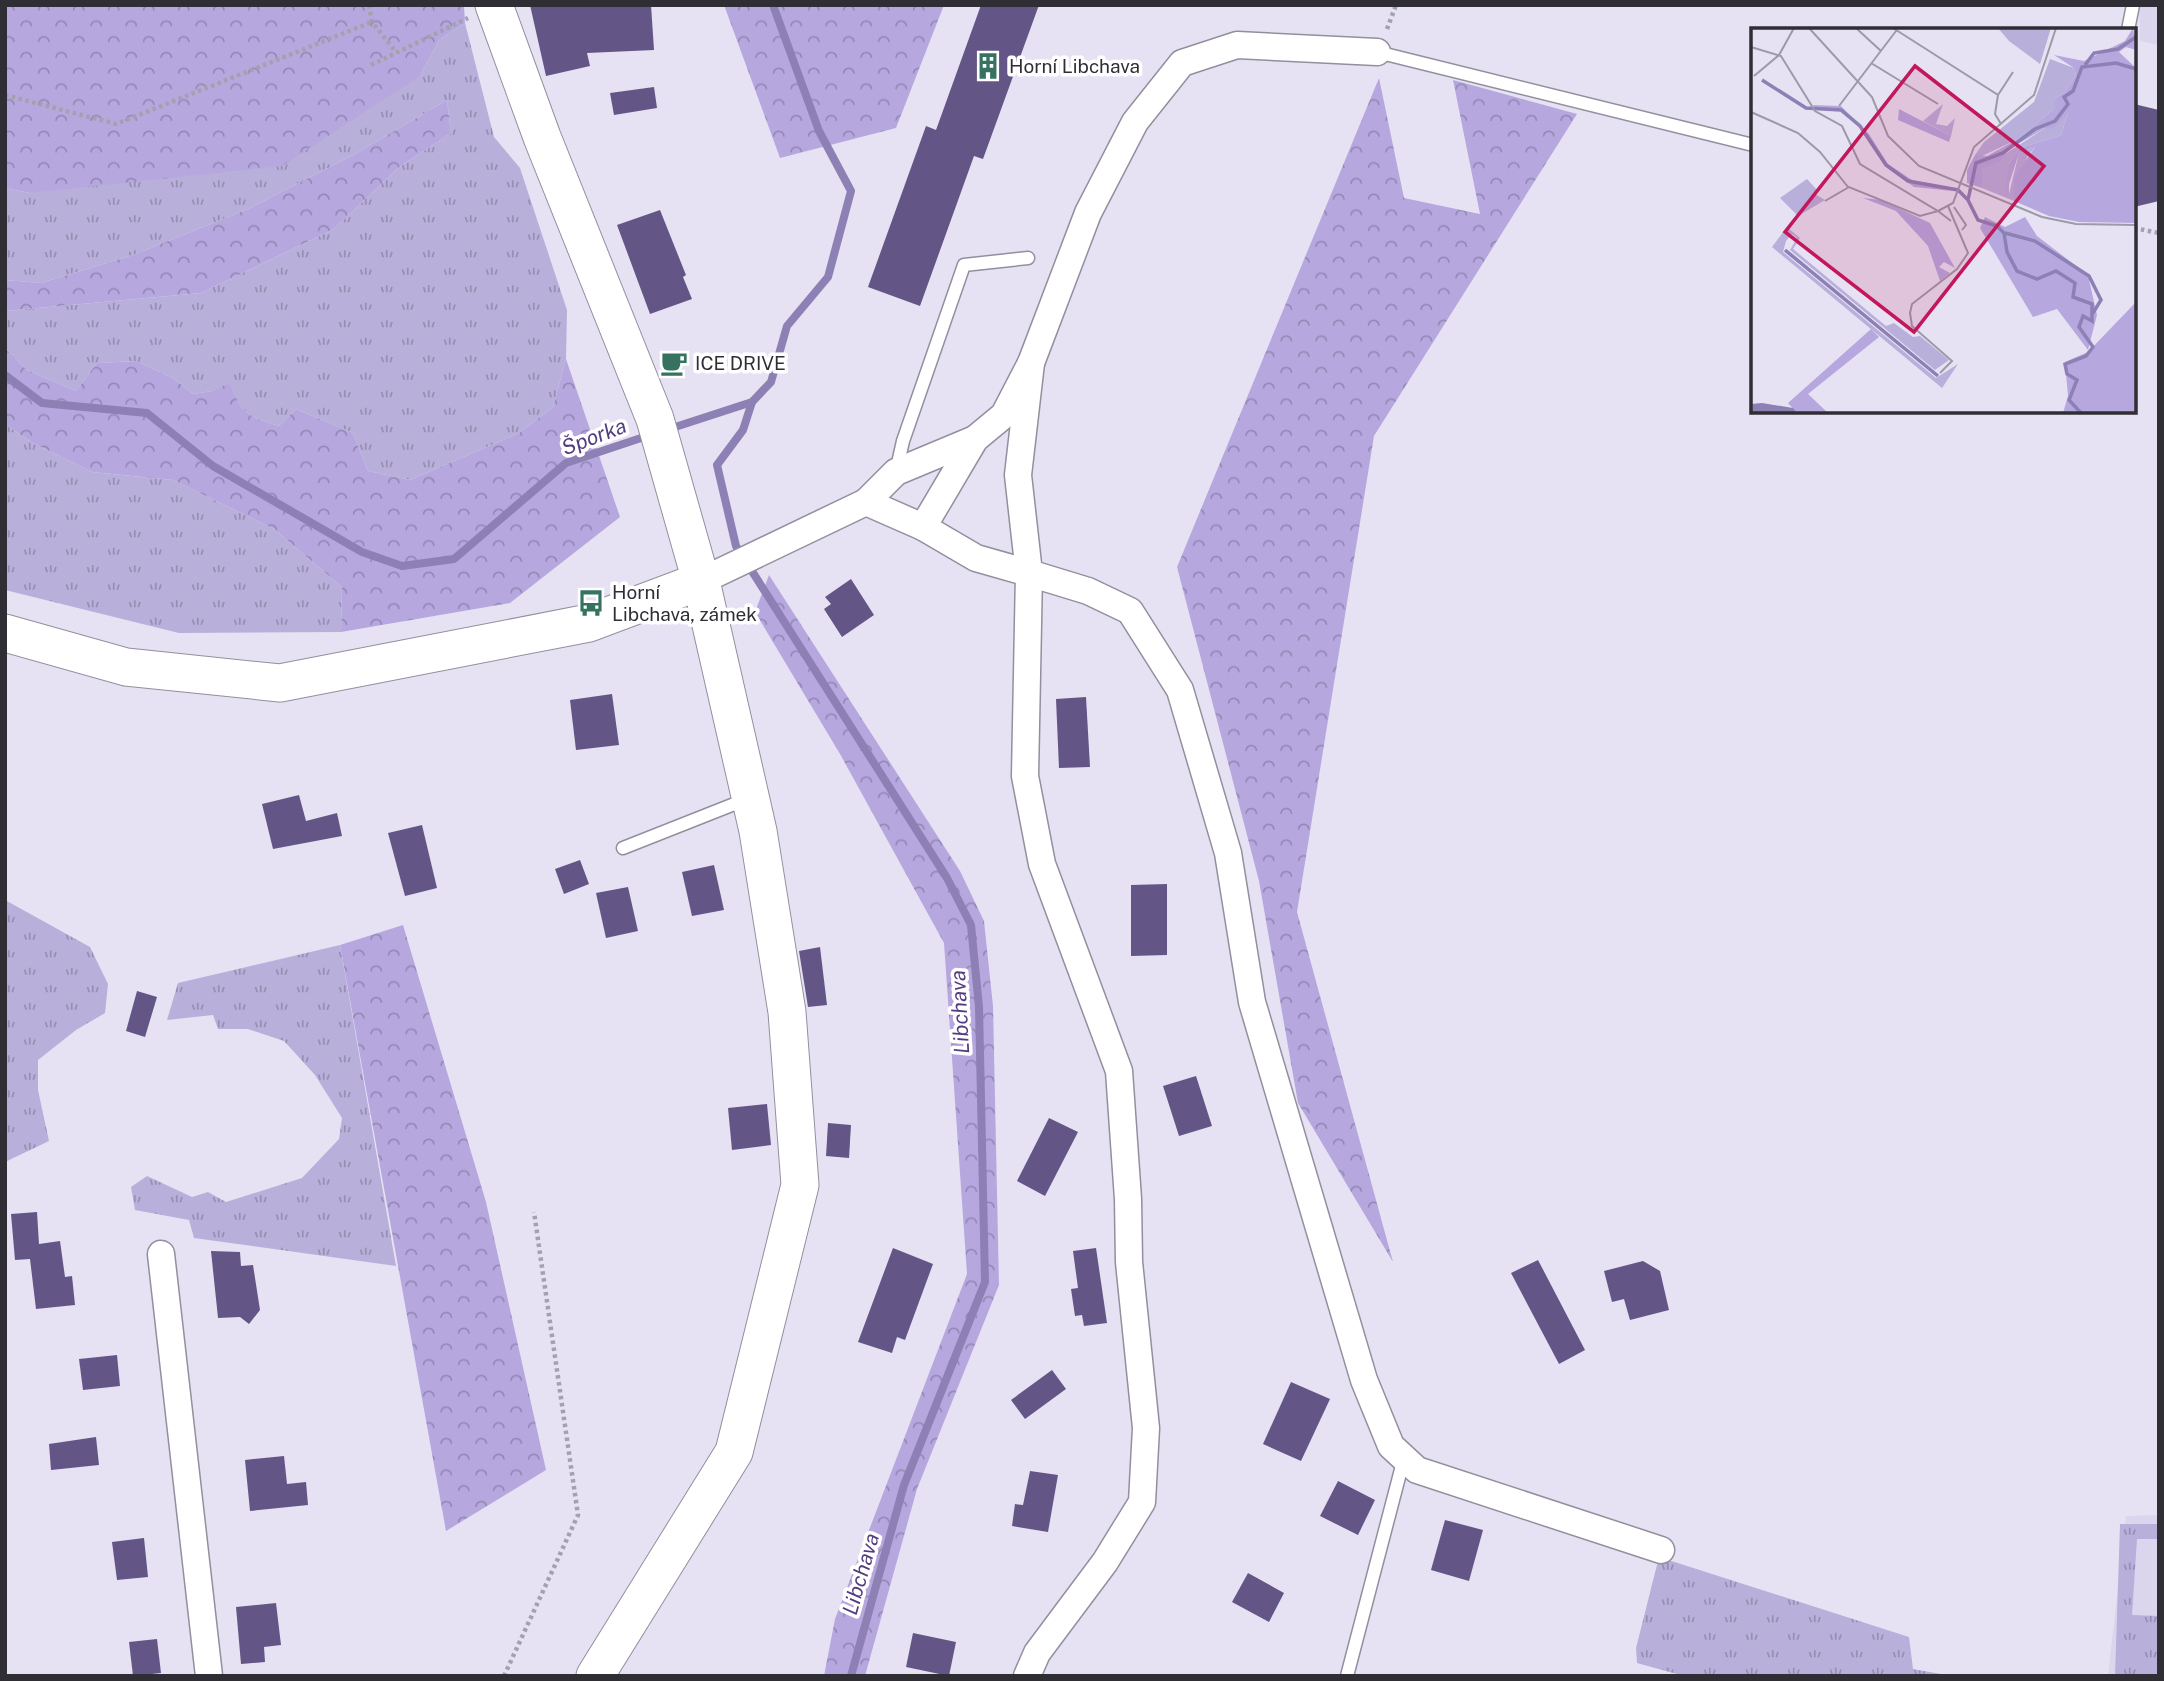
<svg xmlns="http://www.w3.org/2000/svg" width="2164" height="1681" font-family="'Public Sans',sans-serif">
  <defs>
    <pattern id="grass-tufts" width="24" height="20" patternUnits="userSpaceOnUse" patternTransform="scale(1.75)"><rect width="24" height="20" fill="#b9afdb"/><path d="M3 7l-1-3M5 7V3M7 7l1-3M15 17l-1-3M17 17v-4M19 17l1-3" fill="none" stroke="#978fb2"/></pattern>
    <pattern id="forest-crowns" width="20" height="18" patternUnits="userSpaceOnUse" patternTransform="scale(1.75)"><rect width="20" height="18" fill="#b6a8df"/><path d="M2 6a3 3 0 1 1 6 0M12 15a3 3 0 1 1 6 0" fill="none" stroke="#9489b6"/></pattern>
  </defs>
  <rect width="100%" height="100%" fill="#e6e2f3"/>
  <g fill="#dbd6ed">
    <polygon points="2139,5 2159,5 2159,45 2140,41"/>
    <polygon points="2159,1515 2159,1676 2108,1676 2126,1516"/>
  </g>
  <g fill="url(#grass-tufts)">
    <path d="M465 23 494 137 520 168 567 310 566 359 553 407 519 433 410 480 368 471 353 433 296 409 279 426C248 416 242 415 230 384L212 391 193 394 173 378 136 361 97 363 76 391 27 370 5 348V311L201 293 334 229 398 168 451 133 447 100 355 154 248 209 133 255 41 283 5 280V188L30 193 420 76 439 40Z"/>
    <polygon points="5,424 31,442 92,472 173,480 274,529 342,587 341,632 179,633 5,590"/>
    <polygon points="5,900 90,947 108,984 105,1013 76,1030 38,1060 38,1090 49,1141 5,1162"/>
    <polygon points="340,945 396,1266 194,1238 189,1220 135,1210 131,1187 147,1176 192,1197 208,1192 226,1202 302,1178 339,1139 342,1118 315,1075 284,1041 248,1029 218,1029 213,1015 167,1020 178,983"/>
    <polygon points="2120,1524 2159,1524 2159,1539 2137,1539 2132,1615 2159,1616 2159,1676 2115,1676"/>
    <polygon points="1659,1557 1909,1637 1913,1669 1952,1676 1684,1676 1637,1663 1636,1648"/>
  </g>
  <g fill="url(#forest-crowns)">
    <polygon points="5,5 464,5 465,23 439,40 420,76 282,166 30,193 5,188"/>
    <polygon points="724,5 944,5 896,128 780,158"/>
    <polygon points="1379,78 1404,198 1480,214 1453,80 1577,114 1374,436 1297,912 1393,1262 1298,1103 1259,881 1177,567"/>
    <polygon points="447,100 451,133 398,168 334,229 201,293 5,311 5,280 41,283 133,255 248,209 355,154"/>
    <path d="M5 348 27 370 76 391 97 363 136 361 173 378 193 394 212 391 230 383C242 415 248 416 279 426L296 409 353 433 368 471 410 480 519 433 553 407 566 359 620 517 510 603 341 632 342 587 274 529 173 480 92 472 31 442 5 424Z"/>
    <polygon points="769,575 960,871 984,921 993,1006 999,1285 917,1489 865,1676 824,1676 835,1619 967,1274 944,943 840,754 755,612"/>
    <polygon points="403,925 486,1202 546,1470 446,1531 340,945"/>
  </g>
  <g fill="none" stroke-linecap="round" stroke-linejoin="round">
    <g stroke="#8d80b4" stroke-width="8">
      <polyline points="5,375 42,403 147,413 213,466 362,552 402,566 454,559 566,463 650,435"/>
      <polyline points="752,402 743,430 717,465 736,546 947,878 971,925 979,1007 985,1282 904,1485 851,1676"/>
      <polyline points="669,429 752,402 771,382 787,326 828,277 851,191 819,131 773,5"/>
    </g>
  </g>
  <g fill="#635687">
    <polygon points="530,5 651,5 654,50 587,53 590,66 546,76"/>
    <polygon points="981,5 1039,5 983,159 974,156 920,306 868,287 926,126 936,130"/>
    <polygon points="654,87 657,108 614,115 610,93"/>
    <polygon points="2134,104 2159,110 2159,201 2134,207"/>
    <polygon points="660,210 686,275 683,277 692,299 650,314 617,225"/>
    <polygon points="851,579 874,615 842,637 824,609 831,604 825,597"/>
    <polygon points="612,694 619,745 576,750 570,700"/>
    <polygon points="1086,697 1090,767 1059,768 1056,699"/>
    <polygon points="299,795 306,821 337,813 342,836 273,849 262,804"/>
    <polygon points="422,825 437,888 405,896 388,833"/>
    <polygon points="580,860 589,884 564,894 555,869"/>
    <polygon points="714,865 724,910 692,916 682,872"/>
    <polygon points="1167,884 1167,955 1131,956 1131,885"/>
    <polygon points="628,887 638,931 606,938 596,893"/>
    <polygon points="820,947 827,1005 808,1007 799,951"/>
    <polygon points="137,991 157,997 145,1037 126,1031"/>
    <polygon points="1196,1076 1212,1126 1179,1136 1163,1086"/>
    <polygon points="767,1104 771,1145 732,1150 728,1108"/>
    <polygon points="1049,1118 1078,1132 1045,1196 1017,1181"/>
    <polygon points="828,1123 851,1125 849,1158 826,1156"/>
    <polygon points="37,1212 39,1244 60,1241 65,1277 72,1276 75,1305 36,1309 30,1259 15,1260 11,1214"/>
    <polygon points="893,1248 933,1264 905,1340 897,1337 892,1353 858,1342"/>
    <polygon points="1096,1248 1107,1323 1084,1326 1082,1315 1075,1316 1071,1289 1078,1288 1073,1251"/>
    <polygon points="211,1251 240,1252 241,1266 253,1265 260,1310 249,1324 240,1317 218,1318"/>
    <polygon points="1538,1260 1585,1350 1559,1364 1511,1273"/>
    <polygon points="1643,1261 1660,1271 1669,1310 1630,1320 1624,1299 1612,1302 1604,1271"/>
    <polygon points="117,1355 120,1386 83,1390 79,1359"/>
    <polygon points="1052,1370 1066,1389 1025,1419 1011,1400"/>
    <polygon points="1291,1382 1330,1399 1301,1461 1263,1444"/>
    <polygon points="96,1437 99,1465 51,1470 49,1444"/>
    <polygon points="284,1456 287,1484 306,1482 308,1505 250,1511 245,1460"/>
    <polygon points="1030,1471 1058,1475 1048,1532 1012,1526 1015,1504 1023,1505"/>
    <polygon points="1338,1481 1375,1500 1358,1535 1320,1516"/>
    <polygon points="1445,1520 1483,1530 1469,1581 1431,1570"/>
    <polygon points="144,1538 148,1577 117,1580 112,1542"/>
    <polygon points="1248,1573 1284,1593 1269,1622 1232,1602"/>
    <polygon points="276,1603 281,1645 264,1647 265,1662 241,1664 236,1607"/>
    <polygon points="913,1633 956,1642 949,1676 906,1667"/>
    <polygon points="157,1639 161,1673 133,1676 129,1642"/>
  </g>
  <g fill="none" stroke-linecap="round" stroke-linejoin="round">
    <defs>
      <g id="lane">
        <polyline points="2128,30 2133,5"/>
        <polyline points="1377,52 1753,145"/>
        <polyline points="896,472 903,441 964,265 1028,258"/>
        <polyline points="623,848 747,799"/>
        <polyline points="1347,1676 1404,1458"/>
      </g>
      <g id="street">
        <polyline points="1031,363 1018,475 1029,573 1088,591 1130,611 1180,690 1228,853 1252,1002 1364,1380 1391,1446 1417,1470 1661,1550"/>
        <polyline points="866,502 896,472 975,439"/>
        <polyline points="923,527 975,439 1004,415 1031,363 1088,213 1135,122 1182,63 1237,45 1377,52"/>
        <polyline points="701,581 866,502 923,527 976,558 1029,573 1025,776 1042,864 1119,1071 1128,1199 1129,1262 1146,1428 1142,1502 1105,1562 1037,1653 1027,1676"/>
        <polyline points="161,1254 209,1676"/>
      </g>
      <g id="secondary">
        <polyline points="494,5 542,137 655,419 701,581 758,831 787,1012 800,1185 734,1452 595,1676"/>
        <polyline points="5,633 126,667 280,683 589,623 701,581"/>
      </g>
    </defs>
    <use href="#lane" stroke="#928f9e" stroke-width="15"/>
    <use href="#street" stroke="#928f9e" stroke-width="29"/>
    <use href="#secondary" stroke="#928f9e" stroke-width="39"/>
    <g stroke="#a4a1ae" stroke-width="4.5" stroke-dasharray="3.5 3.5" stroke-linecap="butt">
      <polyline points="369,5 372,22 396,52"/>
      <polyline points="1387,29 1396,5"/>
      <polyline points="371,65 468,18"/>
      <polyline points="5,95 116,124 372,22"/>
      <polyline points="2134,228 2159,233"/>
      <polyline points="504,1676 578,1515 534,1212"/>
    </g>
    <use href="#lane" stroke="#fff" stroke-width="12"/>
    <use href="#street" stroke="#fff" stroke-width="26"/>
    <use href="#secondary" stroke="#fff" stroke-width="37"/>
  </g>
  <defs>
    <symbol id="building-bare" viewBox="-9 -9 18 18"><path d="M-4-6H4V6H1V3H-1V6H-4ZM-2.5-4.3h1.7v1.8h-1.7ZM.8-4.3h1.7v1.8H.8ZM-2.5-1h1.7V.8h-1.7ZM.8-1h1.7V.8H.8Z" fill="#357360" stroke="#fff" stroke-width="2.5" paint-order="stroke"/></symbol>
    <symbol id="cafe-bare" viewBox="-9 -9 18 18"><path d="M-5.5-4.5H6V0H3Q3 3.5 0 3.5H-2.5Q-5.5 3.5-5.5 0ZM3-3.2v2h1.7v-2ZM-6 4.5H4V6H-6Z" fill="#357360" stroke="#fff" stroke-width="2.5" paint-order="stroke"/></symbol>
    <symbol id="bus-bare" viewBox="-9 -9 18 18"><path d="M-5-6H5V4H4V6H2V4H-2V6H-4V4H-5ZM-3.5-4V0h7V-4ZM-3.5 1.2v1.5H-2V1.2ZM2 1.2v1.5H3.5V1.2Z" fill="#357360" stroke="#fff" stroke-width="2.5" paint-order="stroke"/></symbol>
  </defs>
  <g fill-rule="evenodd">
    <use href="#building-bare" x="969" y="47" width="38" height="38"/>
    <use href="#cafe-bare" x="655" y="344" width="38" height="38"/>
    <use href="#bus-bare" x="572" y="584" width="38" height="38"/>
  </g>
  <g text-anchor="middle" stroke-width="7" stroke-linejoin="round" paint-order="stroke">
    <g font-size="19" fill="#302e35" stroke="#fff" text-anchor="start">
      <text x="1009" y="73">Horní Libchava</text>
      <text x="695" y="370">ICE DRIVE</text>
      <text x="612" y="599">Horní<tspan x="612" dy="22">Libchava, zámek</tspan></text>
    </g>
    <g font-size="21" font-style="italic" fill="#523d80" stroke="#fff">
      <text transform="translate(594 437) rotate(-21)" y="7">Šporka</text>
      <text transform="translate(960 1012) rotate(-93)" y="7">Libchava</text>
      <text transform="translate(861 1574) rotate(-74)" y="7">Libchava</text>
    </g>
  </g>
  <g transform="translate(1751 28)">
    <rect width="385" height="385" fill="#e6e2f3"/>
    <path d="M247 0H300L289 36 258 13ZM299 31 323 40 325 47 314 64 304 70V80L267 111 227 130 224 127 233 114 283 74ZM192 76 185 96 196 98 204 90 200 108 172 93ZM317 85 310 107 269 120 258 136V166L268 125 284 119 276 129 263 173 231 160V141ZM56 151 67 163 64 166 74 172 47 188 29 170ZM36 199 49 210 42 221 135 298 143 295 162 309 169 308 198 332 184 342 39 222 46 210 41 206 35 213 32 224 185 350 207 336 191 360 21 219Z" fill="#b9afdb"/>
    <path d="M382 0 385 22 375 19 368 24 385 40V195L328 194 298 188 263 173V150L284 119 268 125 255 165 258 136 269 120 310 107 317 85 302 101 294 100 258 121 249 133 231 141V160L216 155V142L224 127 236 128 267 111 304 80V70L314 64 325 47 323 40 303 27 333 33 374 13ZM62 77 90 78 118 106 137 136 164 154 202 163 163 159 134 138 108 99 89 83 65 81ZM148 81 200 108 198 114 147 92ZM112 170 130 172 179 195 204 240 193 234 188 239 199 245 189 253 177 218 145 183ZM234 189 254 199 274 189 286 208 337 247 346 287 337 322 306 281 282 289 229 200ZM385 274V385H312L317 368 314 334 337 324ZM120 301 128 309 57 366 77 385H46L37 375Z" fill="#b6a8df"/>
    <path d="M11 375 42 380 46 385H0V376Z" fill="#8d80b4"/>
    <path fill="none" stroke="#8d80b4" stroke-width="3.5" d="M334 37 343 25 367 21 385 9M11 52 55 80 90 82 109 98 135 137 157 153 207 162 217 172M254 205 284 213 338 248 350 272 342 285M34 222 187 348M330 385 318 372 326 352 316 346 314 336 335 328 342 319 328 299 332 288 341 293V276L322 269 324 255 305 243 286 251 266 243 256 224 253 205 246 198 227 192 217 172 225 135 252 125 284 101 304 93 317 76 313 69 322 63 331 39 365 35 385 41"/>
    <path fill="none" stroke="#9d9aa7" stroke-width="2" d="M58 0 121 69 137 108 168 138 291 189 325 196 385 197M105 0 130 23M142 0 247 67 244 86 250 96M0 19 30 28 64 83 91 98 109 136 187 183 202 175 223 119 283 67 305 0M120 35 187 76M3 48 28 27 43 0M247 67 262 44M88 78 145 3M0 84 47 105 69 124 97 159M74 173 98 159 169 188 187 183 200 193M203 179 215 197 211 202M189 345 201 333 161 298 159 285 161 276 206 241 217 225 197 178"/>
    <path fill="#c2185b" fill-opacity="0.15" stroke="#c2185b" stroke-width="3.5" d="M164 38 293 138 163 304 34 204Z"/>
    <rect width="385" height="385" fill="none" stroke="#302e35" stroke-width="3.5"/>
  </g>
  <rect width="2164" height="1681" fill="none" stroke="#302e35" stroke-width="14"/>
</svg>
